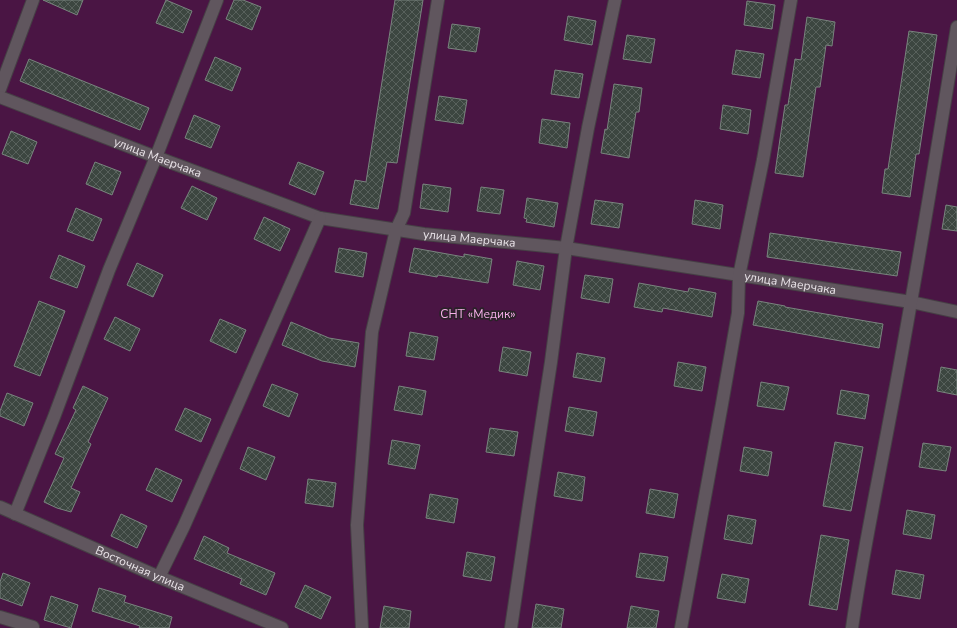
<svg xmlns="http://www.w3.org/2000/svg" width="957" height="628" font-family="'Nunito Sans',sans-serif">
  <defs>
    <pattern id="building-cross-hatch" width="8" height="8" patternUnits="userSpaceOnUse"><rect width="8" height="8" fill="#3c4640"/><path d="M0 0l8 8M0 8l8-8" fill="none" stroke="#58615c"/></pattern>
  </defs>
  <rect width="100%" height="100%" fill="#2a2228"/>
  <rect fill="#4a1544" x="0" y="0" width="957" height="628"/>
  <g fill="url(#building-cross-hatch)" stroke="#79847e">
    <polygon points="43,0 83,0 77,15"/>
    <polygon points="166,0 192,11 183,33 156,23"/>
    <polygon points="234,0 243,0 261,7 252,30 226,19"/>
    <polygon points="395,0 423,0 397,163 387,162 378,209 350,204 355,180 366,182"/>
    <polygon points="747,1 775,5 772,29 744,25"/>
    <polygon points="568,16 596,21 592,45 564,40"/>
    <polygon points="807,17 835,22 832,46 826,45 820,87 816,87 803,177 775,173 785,105 788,105 795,59 801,60"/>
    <polygon points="452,24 480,28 476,52 448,48"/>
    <polygon points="909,31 937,35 919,154 916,154 910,197 882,193 885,169 888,169"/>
    <polygon points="627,35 655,39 651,63 623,59"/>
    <polygon points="736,50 764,54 760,78 732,74"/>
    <polygon points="215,57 241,68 232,91 205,80"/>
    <polygon points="29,59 149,108 140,130 20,81"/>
    <polygon points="555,70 583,74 579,98 551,94"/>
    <polygon points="614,84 642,88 639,112 636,112 629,158 601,153 605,129 607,130"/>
    <polygon points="439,96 467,100 463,124 435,120"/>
    <polygon points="723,105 751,110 748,134 720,129"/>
    <polygon points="194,115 220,126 211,148 185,138"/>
    <polygon points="542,119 570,123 567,148 539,143"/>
    <polygon points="11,131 37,142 28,164 2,154"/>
    <polygon points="95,162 121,172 112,195 86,184"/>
    <polygon points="298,162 324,172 315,195 289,184"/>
    <polygon points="423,184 451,188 448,212 420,208"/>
    <polygon points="192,186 217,198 207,220 181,208"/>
    <polygon points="481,187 504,190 500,214 477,211"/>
    <polygon points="527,198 558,203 554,227 526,222 527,219 524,218"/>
    <polygon points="595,200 623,204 619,228 591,224"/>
    <polygon points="695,200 723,205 720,229 692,224"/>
    <polygon points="946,205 957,207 957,231 942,229"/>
    <polygon points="76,208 102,219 93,241 67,231"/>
    <polygon points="264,217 290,229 280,251 254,239"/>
    <polygon points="770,233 901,252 897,276 767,257"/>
    <polygon points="339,248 367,253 363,277 335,272"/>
    <polygon points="414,248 464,257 464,254 492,259 488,283 438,275 437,277 409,272"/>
    <polygon points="59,255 85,266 77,288 50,278"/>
    <polygon points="517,261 544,266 540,290 513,285"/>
    <polygon points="137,263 163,275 153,297 127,285"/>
    <polygon points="585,275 613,279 609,303 581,298"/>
    <polygon points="639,283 688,292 689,288 716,293 712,317 663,308 662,312 634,307"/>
    <polygon points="39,301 65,311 40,376 14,366"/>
    <polygon points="758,301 785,306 785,307 883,324 879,348 753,325"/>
    <polygon points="115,317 140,329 130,351 104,339"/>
    <polygon points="220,319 246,330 236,353 210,341"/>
    <polygon points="291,322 329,338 359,343 355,367 322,361 282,345"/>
    <polygon points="410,332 438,337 434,360 406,356"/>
    <polygon points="503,347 531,352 527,376 499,371"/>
    <polygon points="577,353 605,358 601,382 573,377"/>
    <polygon points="678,362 706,367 702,391 674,386"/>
    <polygon points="941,367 957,370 957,395 937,391"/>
    <polygon points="761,382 789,387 784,410 757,406"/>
    <polygon points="272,384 298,394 289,417 263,406"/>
    <polygon points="83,386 108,398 88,442 91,444 71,488 80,492 71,512 57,508 44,502 64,458 55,454 76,410 73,408"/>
    <polygon points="399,386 426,391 422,415 394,410"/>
    <polygon points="841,390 869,395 865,419 837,414"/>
    <polygon points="7,393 33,403 24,426 0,416 0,411"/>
    <polygon points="569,407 597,412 593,436 565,431"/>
    <polygon points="185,408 211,419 201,442 175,430"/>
    <polygon points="490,428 518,432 514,456 486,452"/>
    <polygon points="392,440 420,445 415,469 388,464"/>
    <polygon points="835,442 863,447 851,511 823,506"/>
    <polygon points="923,443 951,447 946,471 919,467"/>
    <polygon points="248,447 275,457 266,480 240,469"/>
    <polygon points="744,447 772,452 768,476 740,471"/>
    <polygon points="156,468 182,480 172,502 146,490"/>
    <polygon points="558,472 585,477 582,501 554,496"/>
    <polygon points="308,479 336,483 333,507 305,503"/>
    <polygon points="650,489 678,494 674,518 646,513"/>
    <polygon points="430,494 458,499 454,523 426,518"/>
    <polygon points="907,510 935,515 931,539 903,534"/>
    <polygon points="121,514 147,526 137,548 111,536"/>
    <polygon points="728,515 756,520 752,544 724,539"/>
    <polygon points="821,535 849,540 837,610 809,605"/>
    <polygon points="204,536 229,548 227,553 275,573 266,595 240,584 242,579 194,559"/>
    <polygon points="467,552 495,557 491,581 463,576"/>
    <polygon points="640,553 668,557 664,581 636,577"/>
    <polygon points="896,570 924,575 920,599 892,594"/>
    <polygon points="3,573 30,583 22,606 0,598 0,582"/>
    <polygon points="722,574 749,579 745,603 717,598"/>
    <polygon points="305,585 331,597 321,619 295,607"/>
    <polygon points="99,588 126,596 124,602 172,617 169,628 139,628 140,626 92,611"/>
    <polygon points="51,596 78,605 71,628 44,620"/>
    <polygon points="536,604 564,609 561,628 532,628"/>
    <polygon points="384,606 411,611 409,628 380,628"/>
    <polygon points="631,606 659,611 656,628 627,628"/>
  </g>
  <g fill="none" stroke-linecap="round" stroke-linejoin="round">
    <defs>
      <g id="minor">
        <polyline points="0,89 33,0"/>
        <path id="s1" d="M0 97 156 157 320 218 424 234 566 248 911 302 957 312"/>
        <path id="s2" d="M0 507 159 577 282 628"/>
        <polyline points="15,514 54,417 109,270 156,157 217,0"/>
        <polyline points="159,577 184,526 320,218"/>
        <polyline points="0,617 33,627"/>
        <polyline points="362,628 357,525 372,332 396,230 404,213 438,0"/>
        <polyline points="511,628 529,505 551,362 566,248 588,128 615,0"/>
        <polyline points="681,628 722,404 738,313 739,276 763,160 791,0"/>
        <path d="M852 628C862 557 877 487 890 417 915 287 936 157 957 27"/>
      </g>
    </defs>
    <use href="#minor" stroke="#463f45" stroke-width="14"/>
    <use href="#minor" stroke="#60565e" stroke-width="12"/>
  </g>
  <g text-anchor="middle" stroke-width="3.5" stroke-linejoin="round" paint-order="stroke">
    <g font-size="12" fill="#e9e3e8" stroke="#2a2228">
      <text dy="4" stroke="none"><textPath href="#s1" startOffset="169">улица Маерчака</textPath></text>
      <text dy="4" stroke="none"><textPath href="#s1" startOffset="493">улица Маерчака</textPath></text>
      <text dy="4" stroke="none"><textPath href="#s1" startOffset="817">улица Маерчака</textPath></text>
      <text dy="4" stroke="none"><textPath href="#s2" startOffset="153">Восточная улица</textPath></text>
    </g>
    <g font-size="12" fill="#f7b0ea" stroke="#2a2228">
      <text x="478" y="318">СНТ «Медик»</text>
    </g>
  </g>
</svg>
